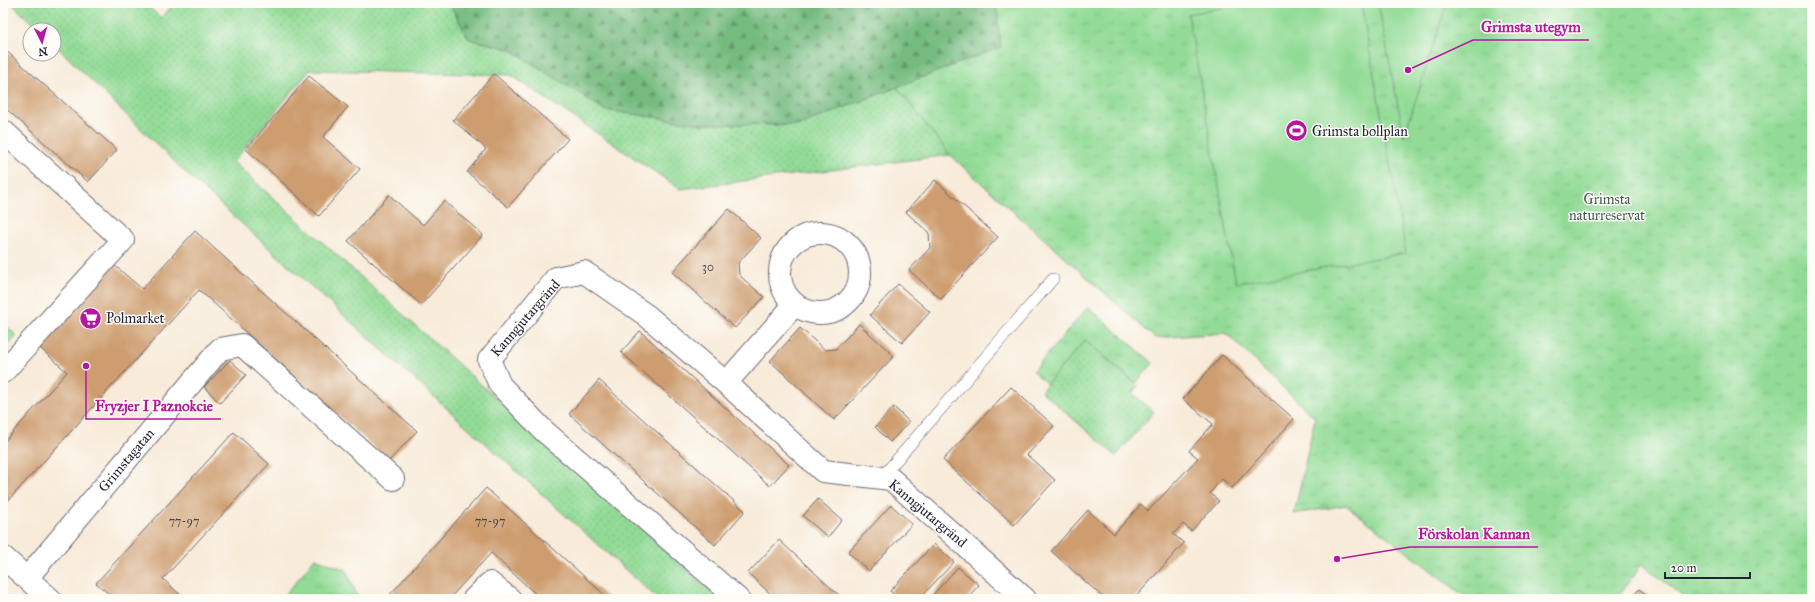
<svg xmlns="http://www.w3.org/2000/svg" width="1815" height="602" font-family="'IM FELL Great Primer',serif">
  <defs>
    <pattern id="grass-dots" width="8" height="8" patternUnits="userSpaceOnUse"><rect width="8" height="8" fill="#92db96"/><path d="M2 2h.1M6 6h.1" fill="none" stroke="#7ebc82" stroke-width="1.8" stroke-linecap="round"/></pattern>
    <pattern id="forest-firs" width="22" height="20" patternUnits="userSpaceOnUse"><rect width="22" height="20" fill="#75bb7f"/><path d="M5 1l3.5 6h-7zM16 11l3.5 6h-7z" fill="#609869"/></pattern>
    <pattern id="park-tufts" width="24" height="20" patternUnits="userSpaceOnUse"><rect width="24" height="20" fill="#92db96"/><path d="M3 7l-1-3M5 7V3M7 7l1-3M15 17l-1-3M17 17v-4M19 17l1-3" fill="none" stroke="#7ebc82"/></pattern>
  </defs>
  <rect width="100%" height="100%" fill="#fdfcf7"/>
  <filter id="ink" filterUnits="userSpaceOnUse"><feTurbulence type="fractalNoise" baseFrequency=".025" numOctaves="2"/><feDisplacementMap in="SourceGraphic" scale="8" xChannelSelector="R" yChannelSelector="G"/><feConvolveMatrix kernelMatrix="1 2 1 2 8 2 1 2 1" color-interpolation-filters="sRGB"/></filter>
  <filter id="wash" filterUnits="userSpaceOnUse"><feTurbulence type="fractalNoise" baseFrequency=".012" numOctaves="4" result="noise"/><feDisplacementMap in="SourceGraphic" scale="16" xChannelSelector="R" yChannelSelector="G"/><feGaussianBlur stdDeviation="0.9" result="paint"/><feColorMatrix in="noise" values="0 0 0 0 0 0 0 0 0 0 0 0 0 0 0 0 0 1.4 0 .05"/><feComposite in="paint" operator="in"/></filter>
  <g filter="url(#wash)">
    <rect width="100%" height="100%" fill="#f8ebd9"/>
    <g fill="url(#grass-dots)" stroke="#5a7e68">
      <polygon points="11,3 144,3 161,18 175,3 449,3 469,39 510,49 605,110 701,124 799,125 897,87 950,155 680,189 511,75 310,70 233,162 720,599 658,599 188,175 54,44 54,30 39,30"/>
      <polygon points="1085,340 1138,386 1132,393 1154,412 1116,456 1041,391"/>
    </g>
    <polygon fill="url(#forest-firs)" stroke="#4c6e5d" points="449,3 996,3 1001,47 799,125 701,124 605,110 510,49 469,39"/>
    <g fill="url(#park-tufts)" stroke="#5a7e68">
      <polygon points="996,3 1812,3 1812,599 1686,599 1642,564 1616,599 1468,599 1346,505 1294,514 1315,418 1226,333 1155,338 950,155 897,87 1001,47"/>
      <polygon points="1088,307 1153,363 1136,383 1085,340 1047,384 1033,371"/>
      <polygon points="3,322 17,336 3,351"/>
      <polygon points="315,558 346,570 359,599 282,599"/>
    </g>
    <g fill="#92db96" stroke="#5a7e68">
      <polygon points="1250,3 1361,3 1406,253 1236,283 1188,14"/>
      <polygon points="1378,3 1447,3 1404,136"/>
    </g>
    <g id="blocks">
      <g fill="#cd9d70">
        <polygon points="3,48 117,150 88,182 3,106"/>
        <polygon points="494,74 568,139 508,207 467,172 486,149 453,120"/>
        <polygon points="309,76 348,107 323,137 360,169 319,216 246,149"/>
        <polygon points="935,180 998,237 941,299 909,270 930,248 929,233 906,212"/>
        <polygon points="389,195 423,225 444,201 483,235 421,305 348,241"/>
        <polygon points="729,209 761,238 738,263 739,275 764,297 735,328 672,272"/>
        <polygon points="195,231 417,431 389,461 199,290 7,502 3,498 3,443 67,372 39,347 113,264 142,289"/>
        <polygon points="898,284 930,312 902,343 870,315"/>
        <polygon points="859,324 894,356 834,420 770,361 800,328 825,350 836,349"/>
        <polygon points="640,331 789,465 770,486 621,352"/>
        <polygon points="1222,355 1294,419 1232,488 1222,479 1210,493 1219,501 1191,531 1183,524 1173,534 1184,543 1134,599 1105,599 1051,551 1088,510 1114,534 1141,504 1148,511 1198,458 1189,451 1213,424 1183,399"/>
        <polygon points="230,360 246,375 220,403 204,387"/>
        <polygon points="599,380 745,511 715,545 569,414"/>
        <polygon points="1011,387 1054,426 1027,455 1055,480 1014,525 943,460"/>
        <polygon points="894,407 909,422 890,442 875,427"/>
        <polygon points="234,432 269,464 163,579 185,599 115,599 96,583"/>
        <polygon points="486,488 609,599 541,599 491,553 449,599 386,599"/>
        <polygon points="818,499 842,520 828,537 803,516"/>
        <polygon points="891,505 912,524 869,571 848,552"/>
        <polygon points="779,540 843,599 776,599 748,573"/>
        <polygon points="934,544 954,562 919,599 899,599 890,591"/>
        <polygon points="958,567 979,585 966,599 929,599"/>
        <polygon points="1639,589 1652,599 1631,599"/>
      </g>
    </g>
  </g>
  <g filter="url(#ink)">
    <use href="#blocks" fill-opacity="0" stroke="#6d6872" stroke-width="1"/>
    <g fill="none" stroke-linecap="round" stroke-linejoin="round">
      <defs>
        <polyline id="service" points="882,477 1053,279"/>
        <g id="minor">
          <polyline points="3,131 123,240 3,372"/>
          <circle cx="820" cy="273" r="40"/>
          <polyline points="726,383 823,471 891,479 1025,599"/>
          <polyline points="3,557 50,599"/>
          <polyline points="27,578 220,349 242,345 393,479"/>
          <polyline points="474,599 490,583 510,599"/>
          <polyline points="738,599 543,430 500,385 489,360 556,278 584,272 646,315 726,383 795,304"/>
        </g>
      </defs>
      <use href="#service" stroke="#6d6872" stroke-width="12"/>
      <use href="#minor" stroke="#6d6872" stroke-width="24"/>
      <use href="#service" stroke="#fff" stroke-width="11"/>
      <use href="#minor" stroke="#fff" stroke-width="22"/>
    </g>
  </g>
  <defs>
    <symbol id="stadium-disc" viewBox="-11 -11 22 22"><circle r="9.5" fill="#b5179e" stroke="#fdfcf7"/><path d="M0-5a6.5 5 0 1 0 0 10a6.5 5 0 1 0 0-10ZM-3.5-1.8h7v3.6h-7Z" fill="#fff"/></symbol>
    <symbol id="supermarket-disc" viewBox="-11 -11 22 22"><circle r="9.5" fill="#b5179e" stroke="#fdfcf7"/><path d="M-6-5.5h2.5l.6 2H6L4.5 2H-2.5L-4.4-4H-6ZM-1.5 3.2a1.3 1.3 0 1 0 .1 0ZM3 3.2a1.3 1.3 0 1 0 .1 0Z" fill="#fff"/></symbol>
  </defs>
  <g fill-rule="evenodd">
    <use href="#stadium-disc" x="1284" y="118" width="25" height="25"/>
    <use href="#supermarket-disc" x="78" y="306" width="25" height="25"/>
  </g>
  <g text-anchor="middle" stroke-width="3" stroke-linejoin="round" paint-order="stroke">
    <g font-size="12" fill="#4d4148">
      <text x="708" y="271">30</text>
      <text x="184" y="525">77-97</text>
      <text x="490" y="525">77-97</text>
    </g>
    <g font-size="14" fill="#22223b" stroke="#fdfcf7" text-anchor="start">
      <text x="1312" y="136">Grimsta bollplan</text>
      <text x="106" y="323">Polmarket</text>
    </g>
    <g font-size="14" fill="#445a56" stroke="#fdfcf7">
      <text x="1607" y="204">Grimsta<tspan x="1607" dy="16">naturreservat</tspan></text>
    </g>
    <g font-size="14" fill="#22223b" stroke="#fdfcf7">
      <text transform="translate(525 318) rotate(-49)" y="5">Kanngjutargränd</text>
      <text transform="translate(126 460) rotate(-50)" y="5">Grimstagatan</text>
      <text transform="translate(928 513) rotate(40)" y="5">Kanngjutargränd</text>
    </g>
  </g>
  <path fill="none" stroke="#b5179e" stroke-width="1.5" d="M1408 70L1473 40H1589M86 366L86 419H221M1337 559L1410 547H1538"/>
  <g fill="#b5179e" stroke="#fdfcf7" stroke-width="1.5">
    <circle cx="1408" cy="70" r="4"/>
    <circle cx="86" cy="366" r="4"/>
    <circle cx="1337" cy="559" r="4"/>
  </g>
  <g font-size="15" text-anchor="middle" font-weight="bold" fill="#b5179e" stroke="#fdfcf7" stroke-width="3" stroke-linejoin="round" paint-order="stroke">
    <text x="1531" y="32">Grimsta utegym</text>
    <text x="154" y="411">Fryzjer I Paznokcie</text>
    <text x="1474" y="539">Förskolan Kannan</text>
  </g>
  <rect width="1815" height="602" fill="none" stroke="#fdfcf7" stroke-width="16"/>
  <g transform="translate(42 42) rotate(174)"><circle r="19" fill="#fdfcf7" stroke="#a5a5ac"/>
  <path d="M0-3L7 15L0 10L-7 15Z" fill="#b5179e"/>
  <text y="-6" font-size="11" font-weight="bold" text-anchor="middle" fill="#22223b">N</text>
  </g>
  <path d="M1665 572v6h85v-6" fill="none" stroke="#22223b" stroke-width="2"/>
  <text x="1671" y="572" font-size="12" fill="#22223b" stroke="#fdfcf7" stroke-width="3" paint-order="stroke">20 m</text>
</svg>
